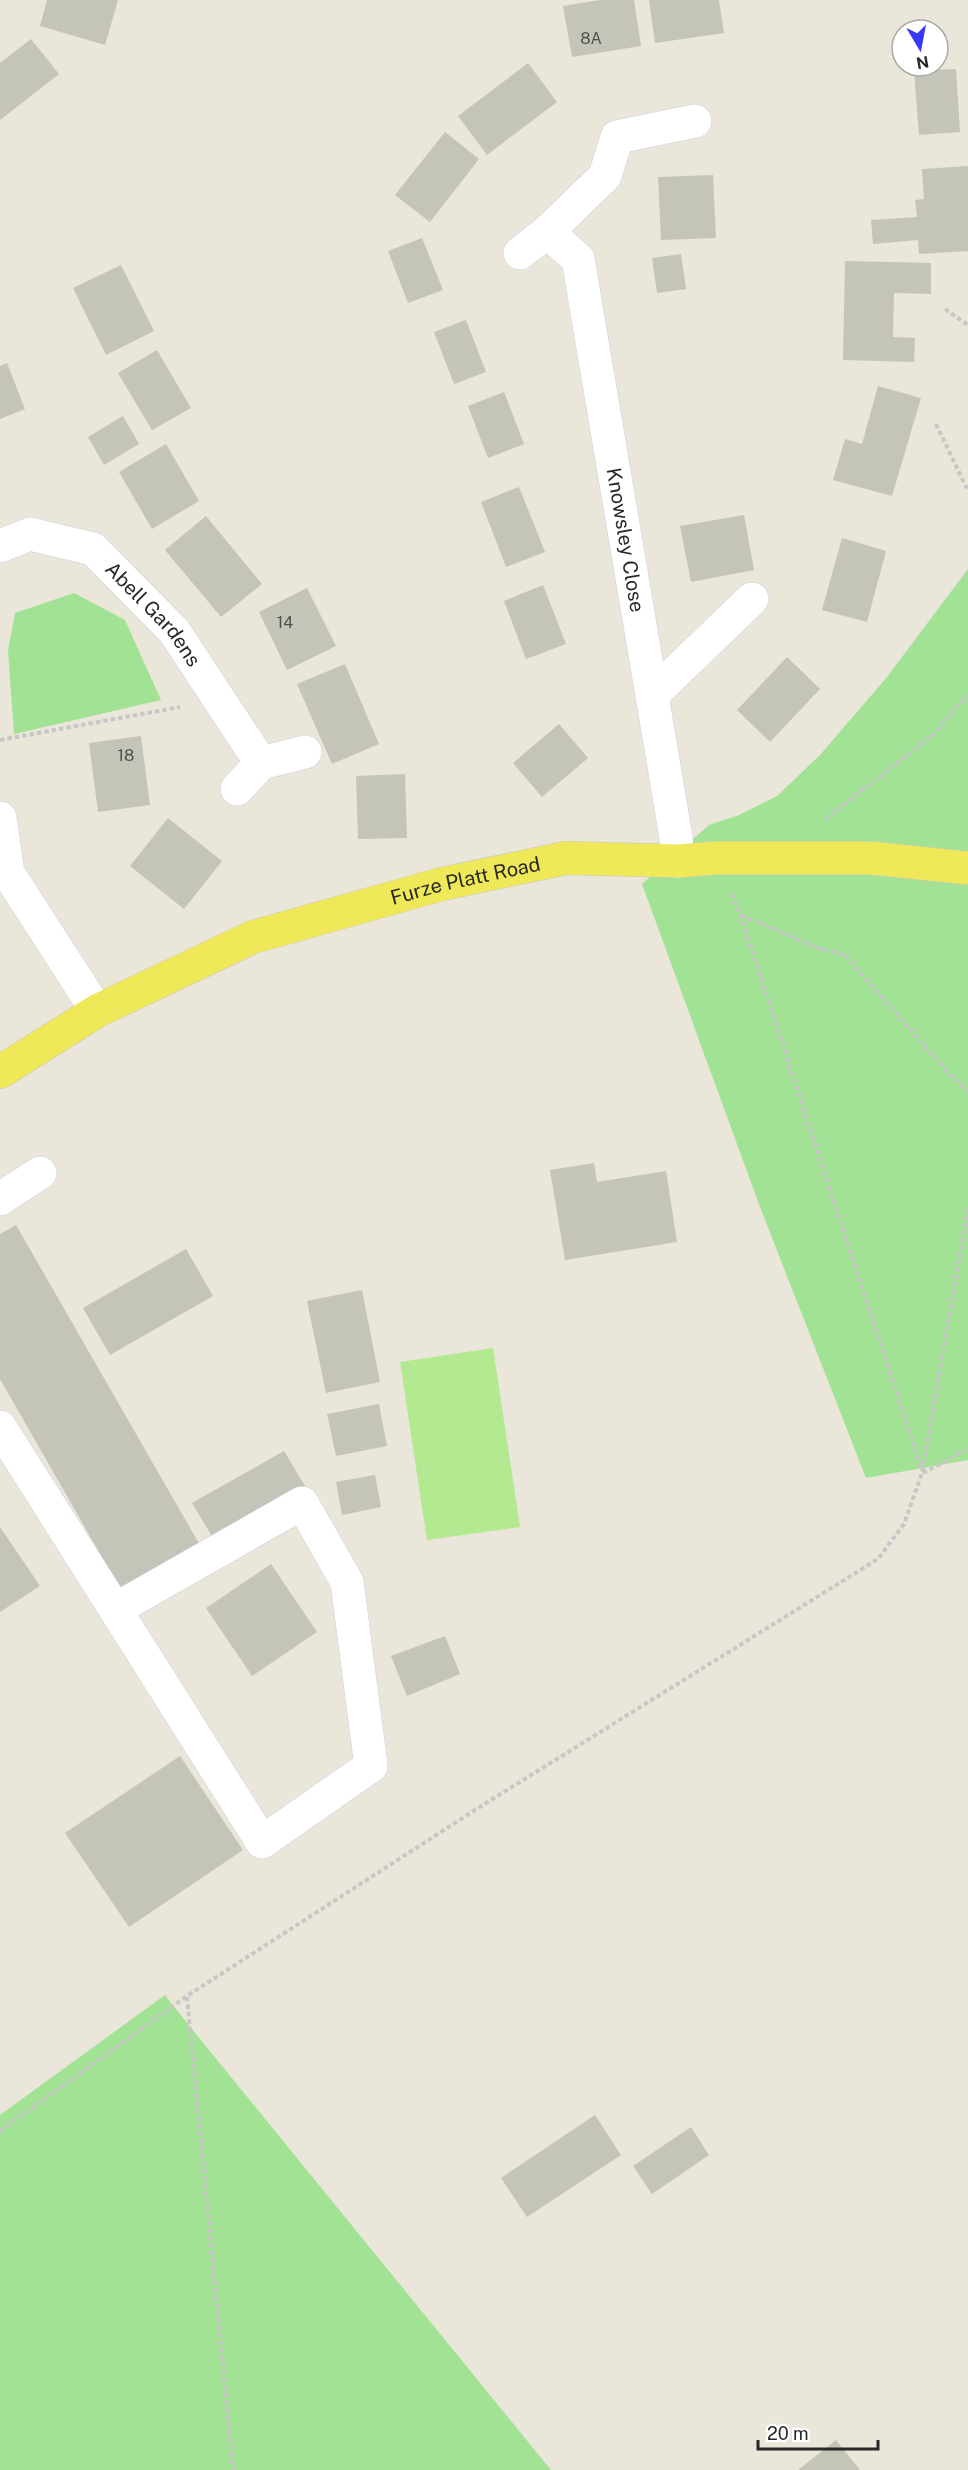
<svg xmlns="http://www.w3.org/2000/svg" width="968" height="2470" font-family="'Public Sans',sans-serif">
  <rect width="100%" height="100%" fill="#eae6d9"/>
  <g fill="#a1e295">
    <polygon points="968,569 968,1460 866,1478 760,1207 642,884 709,825 739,815 777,796 820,755 887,677"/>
    <polygon points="74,593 125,620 161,700 14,734 8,650 15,613"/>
    <polygon points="165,1995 187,2023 551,2470 0,2470 0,2115"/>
  </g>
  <polygon fill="#b3e990" points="493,1348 520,1527 427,1540 400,1362"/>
  <g fill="#c5c4b8">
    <polygon points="47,0 118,0 105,45 40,26"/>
    <polygon points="600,0 634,0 641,46 572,57 563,6"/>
    <polygon points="649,0 719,0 724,33 655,43"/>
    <polygon points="31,39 59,74 0,120 0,63"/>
    <polygon points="528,63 557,102 487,155 458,116"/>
    <polygon points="956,69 960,132 919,135 914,71"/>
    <polygon points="445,132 479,159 430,222 395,195"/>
    <polygon points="968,166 968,251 919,254 918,240 873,244 871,220 917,217 915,200 924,199 922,169"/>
    <polygon points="713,175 716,238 661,240 658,177"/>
    <polygon points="422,238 443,290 408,303 388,251"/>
    <polygon points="681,254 686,289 657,293 652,258"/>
    <polygon points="845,261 931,263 931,294 894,293 893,337 915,338 914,362 843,360"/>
    <polygon points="121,265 154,331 106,355 73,288"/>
    <polygon points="466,320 486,372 454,384 434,332"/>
    <polygon points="157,350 191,408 152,430 118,373"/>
    <polygon points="7,363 25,409 0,419 0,366"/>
    <polygon points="878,386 921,398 892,496 833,480 845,439 862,444"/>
    <polygon points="504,392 524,444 488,458 468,406"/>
    <polygon points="123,416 139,444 104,465 88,437"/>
    <polygon points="166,444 199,501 152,529 119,472"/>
    <polygon points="519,487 545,552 506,567 481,502"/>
    <polygon points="744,515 754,570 691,582 680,526"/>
    <polygon points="206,516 262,584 221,617 165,550"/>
    <polygon points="842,538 886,551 867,622 822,610"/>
    <polygon points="543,585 566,644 526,659 504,601"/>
    <polygon points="307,588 336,646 287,670 259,612"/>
    <polygon points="787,657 820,689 770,742 737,710"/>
    <polygon points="345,664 379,744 332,764 297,684"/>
    <polygon points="559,724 588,758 542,797 513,763"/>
    <polygon points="141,736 150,805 98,812 89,743"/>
    <polygon points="405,774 407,838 358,839 356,776"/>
    <polygon points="168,818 222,861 184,909 130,866"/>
    <polygon points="594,1163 597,1182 666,1171 677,1242 565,1260 550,1170"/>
    <polygon points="16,1225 201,1547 122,1592 0,1379 0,1234"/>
    <polygon points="186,1249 213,1296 110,1355 83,1308"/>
    <polygon points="362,1290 380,1382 326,1393 307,1301"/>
    <polygon points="379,1404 387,1446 336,1456 327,1414"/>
    <polygon points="284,1451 305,1486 213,1538 192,1503"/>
    <polygon points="375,1475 381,1507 342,1515 336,1482"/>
    <polygon points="0,1527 40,1586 0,1612"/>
    <polygon points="271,1564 317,1632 252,1676 206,1608"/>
    <polygon points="445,1636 460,1674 407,1696 391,1656"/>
    <polygon points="180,1756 243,1850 129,1927 65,1833"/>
    <polygon points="595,2115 621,2155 527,2217 501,2178"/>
    <polygon points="691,2127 709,2155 652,2194 633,2166"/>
    <polygon points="836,2440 860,2470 798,2470"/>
  </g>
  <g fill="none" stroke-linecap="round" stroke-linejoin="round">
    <defs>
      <g id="minor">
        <path id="s1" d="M547 232 578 259 676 837 678 861"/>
        <polyline points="520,253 547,232 605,176 617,137 695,121"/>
        <path id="s2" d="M0 546 30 534 93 549 174 631 261 763"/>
        <polyline points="652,695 752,599"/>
        <polyline points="237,789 261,763 305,752"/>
        <polyline points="0,818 8,873 97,1011"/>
        <polyline points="0,1199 40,1173"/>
        <polyline points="0,1427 262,1842 371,1766 347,1582 302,1503 116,1609"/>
      </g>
      <g id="major">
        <path id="s3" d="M0 1072 97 1011 253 937 442 884 566 858 678 861 714 858H871L968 868"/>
      </g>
    </defs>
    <use href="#minor" stroke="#cecfe1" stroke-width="34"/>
    <use href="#major" stroke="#c7c7c7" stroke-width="34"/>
    <g stroke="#c7c7c7" stroke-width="4" stroke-dasharray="4.5 3" stroke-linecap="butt">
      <polyline points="945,309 968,325"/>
      <polyline points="936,424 968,491"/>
      <polyline points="0,740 180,707"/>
      <polyline points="825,819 932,736 968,695"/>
      <polyline points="731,894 740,914 922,1471"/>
      <polyline points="741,915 818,948 845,955 950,1075 968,1091"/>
      <polyline points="923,1473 968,1449"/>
      <polyline points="187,1997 233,2470"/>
      <polyline points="0,2131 187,1996 475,1810 878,1559 904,1524 922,1473 968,1208"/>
    </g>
    <use href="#minor" stroke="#fff" stroke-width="33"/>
    <use href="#major" stroke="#efe859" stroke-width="33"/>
  </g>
  <g text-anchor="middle" stroke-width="4.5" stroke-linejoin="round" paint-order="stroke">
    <g font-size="16" fill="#4f4f4c">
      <text x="591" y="44">8A</text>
      <text x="285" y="628">14</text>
      <text x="126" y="761">18</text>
    </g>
    <g font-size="20" fill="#282828" stroke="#fff">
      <text dy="7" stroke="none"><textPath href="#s1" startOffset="326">Knowsley Close</textPath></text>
      <text dy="7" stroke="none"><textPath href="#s2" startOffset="186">Abell Gardens</textPath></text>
      <text dy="7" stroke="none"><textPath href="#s3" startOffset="507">Furze Platt Road</textPath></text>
    </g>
  </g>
  <g transform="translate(920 48) rotate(170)"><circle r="28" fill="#ffffff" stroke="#a9a9a9" stroke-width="1.5"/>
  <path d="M0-4.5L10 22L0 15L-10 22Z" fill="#3838f9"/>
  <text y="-9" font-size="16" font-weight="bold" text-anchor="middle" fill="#282828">N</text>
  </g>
  <path d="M758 2440v9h120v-9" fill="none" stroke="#282828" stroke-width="3"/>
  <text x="767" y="2440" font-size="18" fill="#282828" stroke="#ffffff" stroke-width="4.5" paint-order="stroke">20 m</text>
</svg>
